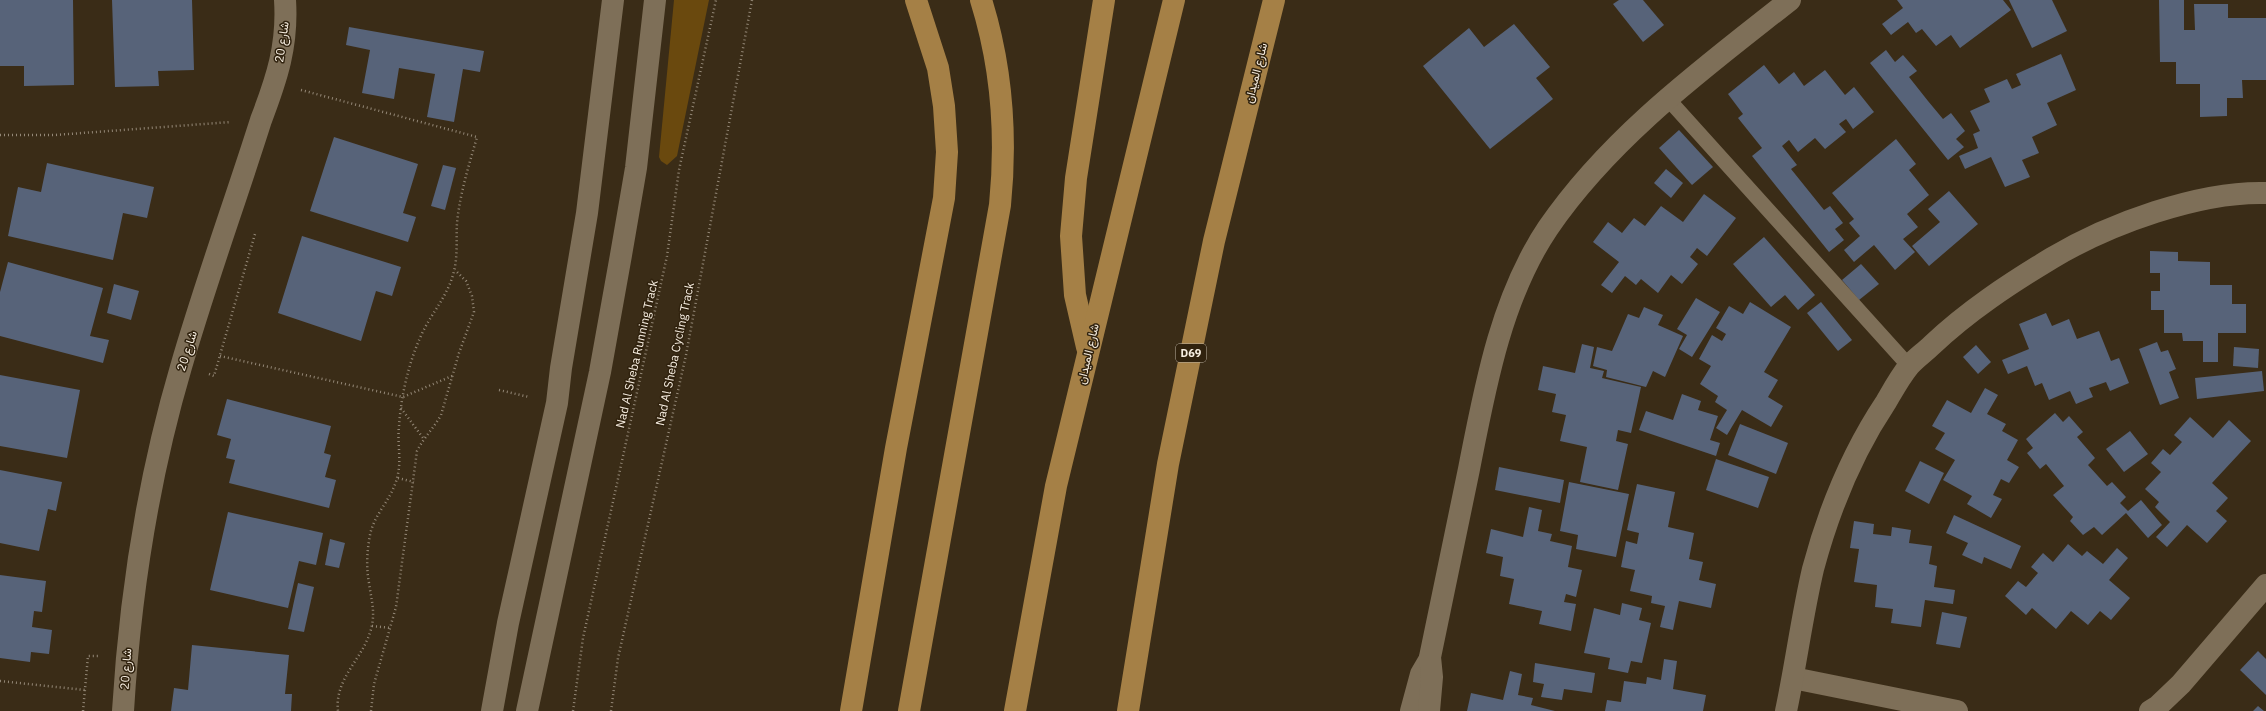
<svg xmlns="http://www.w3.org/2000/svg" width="2266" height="711" font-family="'IBM Plex Sans',Vazirmatn,sans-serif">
  <rect width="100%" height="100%" fill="#3a2c17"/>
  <polygon fill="#6a490e" points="674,0 709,0 677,156 667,165 661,161 659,157"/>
  <g fill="#576379">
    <polygon points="0,0 73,0 74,85 24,86 24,66 0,66"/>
    <polygon points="112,0 192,0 194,70 158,71 159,86 115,87"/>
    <polygon points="1619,0 1643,0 1664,25 1643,42 1613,4"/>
    <polygon points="1897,0 2003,0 2011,10 1960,48 1951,35 1936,46 1922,29 1916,33 1908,22 1891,35 1882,24 1903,8"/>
    <polygon points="2009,0 2052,0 2067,31 2032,48"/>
    <polygon points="2159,0 2184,0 2184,30 2195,30 2194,4 2228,4 2228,18 2266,18 2266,80 2242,80 2243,98 2227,98 2227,116 2200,117 2200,84 2176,84 2176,62 2160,62"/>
    <polygon points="1514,24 1550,67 1536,78 1553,99 1490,149 1423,66 1469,28 1484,47"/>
    <polygon points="349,27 484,51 480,72 463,69 454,122 427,117 435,74 399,68 394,99 362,93 370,50 346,45"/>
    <polygon points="1886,50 1895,62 1903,55 1917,71 1909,77 1928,101 1943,119 1951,113 1965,131 1956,139 1964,147 1948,160 1870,63"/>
    <polygon points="2061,54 2076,90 2047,103 2057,125 2032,137 2039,153 2022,160 2030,177 2005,187 1991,157 1965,169 1959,156 1978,148 1973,134 1980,131 1970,111 1990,102 1984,89 2007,79 2012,89 2021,85 2016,74"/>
    <polygon points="1764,65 1779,84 1794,72 1804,86 1825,70 1845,95 1854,87 1874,112 1853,129 1846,119 1839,124 1846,132 1825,149 1815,138 1798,152 1789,140 1782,146 1797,165 1791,169 1824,210 1830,206 1843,223 1835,229 1844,240 1829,252 1752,156 1762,148 1738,118 1743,114 1728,94"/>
    <polygon points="1679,130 1713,167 1692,185 1659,148"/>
    <polygon points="334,137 418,164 403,213 416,217 408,242 310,211"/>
    <polygon points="1896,139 1916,164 1909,170 1929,195 1907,214 1918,227 1903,239 1915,252 1895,270 1874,245 1854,262 1844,250 1860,236 1849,223 1854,219 1832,193"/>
    <polygon points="47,163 154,187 147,218 123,213 113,260 8,236 18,187 41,192"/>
    <polygon points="443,165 456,168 445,210 431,206"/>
    <polygon points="1666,169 1683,183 1671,198 1654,183"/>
    <polygon points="1949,191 1978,224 1929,266 1912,246 1940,222 1928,209"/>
    <polygon points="1704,194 1736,218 1707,256 1697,248 1690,257 1698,264 1682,284 1671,275 1658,293 1641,279 1636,285 1625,276 1612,293 1601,285 1619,262 1593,242 1608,222 1622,233 1634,218 1645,226 1661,206 1683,222"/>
    <polygon points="302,236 401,267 392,296 376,291 361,341 278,313"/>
    <polygon points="1764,237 1815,295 1798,310 1785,295 1771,307 1733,264"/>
    <polygon points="2150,251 2178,252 2178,261 2210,262 2210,285 2232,285 2232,304 2246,304 2246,333 2218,333 2218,362 2203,362 2203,341 2183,341 2182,333 2164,333 2164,310 2151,310 2151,291 2160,291 2160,273 2150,273"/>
    <polygon points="8,262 103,288 90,336 109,340 103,363 0,336 0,292"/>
    <polygon points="1861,264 1879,284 1859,300 1842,280"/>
    <polygon points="114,284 139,291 131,320 107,313"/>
    <polygon points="1696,298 1720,312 1692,357 1679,349 1687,335 1677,329"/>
    <polygon points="1750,302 1791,327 1764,372 1778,380 1768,397 1783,406 1771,427 1742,410 1727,435 1716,428 1727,410 1715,402 1718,396 1700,384 1711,366 1699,359 1712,335 1722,341 1726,334 1716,328 1729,306 1743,314"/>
    <polygon points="1821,302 1852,340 1838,351 1807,313"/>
    <polygon points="1644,307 1663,315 1658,325 1683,336 1665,377 1653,371 1646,387 1606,377 1607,370 1593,366 1597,347 1612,351 1628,314 1639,318"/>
    <polygon points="2046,313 2052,326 2069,319 2077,339 2099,331 2111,361 2119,358 2129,383 2110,391 2106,382 2089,388 2093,397 2076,404 2070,391 2049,400 2042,383 2035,386 2027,366 2008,374 2002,360 2029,349 2019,324"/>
    <polygon points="2157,342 2161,352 2168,350 2176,369 2169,372 2179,398 2160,405 2139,349"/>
    <polygon points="1582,344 1594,347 1590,368 1604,371 1602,378 1641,387 1631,433 1618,430 1616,441 1628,444 1618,490 1580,482 1587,447 1560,441 1566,415 1552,412 1556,394 1538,390 1543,366 1575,373"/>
    <polygon points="1976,345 1991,362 1978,374 1963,357"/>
    <polygon points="2234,347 2259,349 2258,368 2233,366"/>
    <polygon points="2262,371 2264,391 2197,399 2195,378"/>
    <polygon points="0,375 80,390 67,458 0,446"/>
    <polygon points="1985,388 1998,395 1987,414 2006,424 2002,431 2018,440 2007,460 2019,467 2009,483 2001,479 1993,495 2002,499 1991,518 1967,504 1972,496 1943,480 1955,460 1935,449 1945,433 1932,426 1947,400 1971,413"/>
    <polygon points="1682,394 1701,401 1698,410 1718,416 1710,440 1720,443 1716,456 1639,430 1646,411 1673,420"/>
    <polygon points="227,399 331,426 324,453 331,455 325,477 336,480 329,508 229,483 235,460 226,458 231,439 217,435"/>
    <polygon points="2055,413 2063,422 2069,416 2083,432 2077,437 2095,458 2088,465 2107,486 2112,482 2126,497 2120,503 2128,511 2141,500 2162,525 2148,538 2126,513 2102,535 2094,527 2083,535 2070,521 2073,517 2053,495 2064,486 2046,464 2040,469 2027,453 2033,448 2026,439"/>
    <polygon points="2190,417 2213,438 2229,420 2251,441 2212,483 2228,498 2216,511 2227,521 2207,543 2187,525 2167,547 2156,537 2170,522 2155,507 2159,502 2145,489 2161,472 2151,463 2163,449 2170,455 2182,442 2174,435"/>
    <polygon points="1740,424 1788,443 1776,474 1728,455"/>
    <polygon points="2130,431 2148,454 2124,472 2106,449"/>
    <polygon points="1716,459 1769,477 1758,508 1706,490"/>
    <polygon points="1920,461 1944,473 1929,504 1905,491"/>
    <polygon points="1499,467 1564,480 1560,503 1495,490"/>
    <polygon points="0,470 62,482 56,511 48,509 39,551 0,543"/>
    <polygon points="1569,482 1629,494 1616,557 1576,549 1578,535 1560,531"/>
    <polygon points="1637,484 1675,492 1668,527 1694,533 1689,559 1703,562 1699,580 1716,584 1711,608 1679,601 1673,630 1660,627 1665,606 1651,603 1652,596 1630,591 1635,570 1621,567 1626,541 1637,544 1639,533 1627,530"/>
    <polygon points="1529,507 1542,510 1538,531 1552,534 1550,541 1572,546 1568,567 1582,570 1576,597 1566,594 1564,602 1576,604 1571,631 1539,624 1542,611 1509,604 1514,579 1500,576 1503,557 1486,553 1491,529 1523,537"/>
    <polygon points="228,512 323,533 316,565 299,561 288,608 210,590"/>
    <polygon points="1954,515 2021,546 2011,569 1984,557 1982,564 1962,555 1968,543 1946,533"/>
    <polygon points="1854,521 1874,524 1873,534 1891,536 1892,527 1911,530 1909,543 1932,546 1929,564 1937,566 1934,587 1955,590 1953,604 1925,600 1921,627 1891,623 1893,609 1875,607 1877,585 1854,582 1859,549 1850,548"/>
    <polygon points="330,539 345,543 339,568 325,565"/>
    <polygon points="2068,544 2082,556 2087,551 2103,564 2117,548 2128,558 2109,580 2130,598 2111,620 2100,611 2088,625 2071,611 2056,629 2032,608 2026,615 2005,596 2018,581 2026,587 2038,573 2031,567 2043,553 2053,562"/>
    <polygon points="0,575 46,581 42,612 34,611 32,627 52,630 49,654 31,652 30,662 0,658"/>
    <polygon points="298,583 314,587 304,632 288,629"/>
    <polygon points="1622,603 1642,608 1639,620 1651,623 1642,663 1631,661 1628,673 1608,669 1610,658 1584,653 1594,608 1620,615"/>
    <polygon points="1942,612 1967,617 1960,648 1936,644"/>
    <polygon points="192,645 289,655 285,694 292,694 291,711 171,711 174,688 188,690"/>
    <polygon points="2258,651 2266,659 2266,695 2240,670"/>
    <polygon points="1664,659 1677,661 1673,689 1706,695 1703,711 1605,711 1607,700 1621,702 1624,681 1646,684 1647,677 1661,680"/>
    <polygon points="1535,663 1595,673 1592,693 1564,689 1562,700 1541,697 1544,684 1533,682"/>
    <polygon points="1510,671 1522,674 1518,695 1533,698 1531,705 1555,711 1467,711 1471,693 1503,700"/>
    <polygon points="2258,706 2264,711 2253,711"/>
  </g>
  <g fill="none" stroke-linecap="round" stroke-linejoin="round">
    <g stroke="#948877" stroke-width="2.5" stroke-dasharray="1 3" stroke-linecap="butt">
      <path d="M301 90 477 137C469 165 460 193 457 223 456 238 458 255 454 271 448 297 430 314 420 338 408 365 401 397 399 426 397 444 402 461 397 478 392 499 374 514 370 535 367 551 366 567 369 583 371 598 375 610 372 625 366 657 334 677 338 711"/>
      <polyline points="0,135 55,135 231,122"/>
      <polyline points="220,356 403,397 452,376"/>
      <polyline points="209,374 214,376 255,234"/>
      <polyline points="499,390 529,397"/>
      <polyline points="401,408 423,438"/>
      <polyline points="398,478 414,482"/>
      <polyline points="372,626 391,628"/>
      <polyline points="0,681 85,690"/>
      <polyline points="83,711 88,656 100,656"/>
      <path d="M371 711 374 684 396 607 417 451C424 437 434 428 441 415L459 353 474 312 472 296 466 281 455 270"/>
      <polyline points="573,711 583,638 667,256 679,170 716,0"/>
      <polyline points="611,711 618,658 686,355 752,0"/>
    </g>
    <polyline stroke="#7e6f58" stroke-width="15" points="1668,99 1909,366"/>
    <g stroke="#7e6f58" stroke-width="22">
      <polyline points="1793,678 1957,711"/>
      <path d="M123 711C130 595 148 479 181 367 205 284 235 202 261 120 277 78 288 45 285 0"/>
      <polyline points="492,711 508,623 557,403 561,368 587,213 613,0"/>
      <polyline points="527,711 600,372 621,255 636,168 655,0"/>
      <polyline points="1411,711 1421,674 1428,662"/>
      <path d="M1429 711 1432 677 1430 657C1443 594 1456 532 1469 469 1485 387 1501 298 1548 228 1611 136 1704 68 1790 0"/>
      <path d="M1786 711C1796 664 1802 616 1813 569 1829 509 1852 453 1886 402 1893 390 1900 377 1909 366 1916 358 1925 352 1932 345 1968 311 2009 284 2052 258 2109 224 2199 191 2266 193"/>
      <polyline points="2150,711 2158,706 2181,684 2266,585"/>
    </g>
    <g stroke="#a58046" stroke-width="22">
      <polyline points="1087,347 1075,295 1071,236 1076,178 1104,0"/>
      <polyline points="851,711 896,448 944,198 947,152 944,106 938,68 916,0"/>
      <path d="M909 711 1000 205C1007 135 1002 67 981 0"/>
      <polyline points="1015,711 1056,486 1174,0"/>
      <polyline points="1128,711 1168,464 1214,241 1274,0"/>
    </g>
  </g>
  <g text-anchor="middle" stroke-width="3" stroke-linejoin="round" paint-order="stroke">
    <rect fill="#30220e" stroke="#bbb1a2" stroke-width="1" x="1176" y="344" width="30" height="18" rx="3"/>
    <g font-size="11" font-weight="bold" fill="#f7eee1">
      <text x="1191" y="357">D69</text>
    </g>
    <g font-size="12" fill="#f7eee1" stroke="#30220e">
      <text transform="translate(282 42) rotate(-82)" y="4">شارع 20</text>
      <text transform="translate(1256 73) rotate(-76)" y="4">شارع الميدان</text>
      <text transform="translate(187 351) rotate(-72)" y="4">شارع 20</text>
      <text transform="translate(637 354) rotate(-77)" y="4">Nad Al Sheba Running Track</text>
      <text transform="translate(675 354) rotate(-78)" y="4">Nad Al Sheba Cycling Track</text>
      <text transform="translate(1088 354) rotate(-77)" y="4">شارع الميدان</text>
      <text transform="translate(126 669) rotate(-86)" y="4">شارع 20</text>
    </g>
  </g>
</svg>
